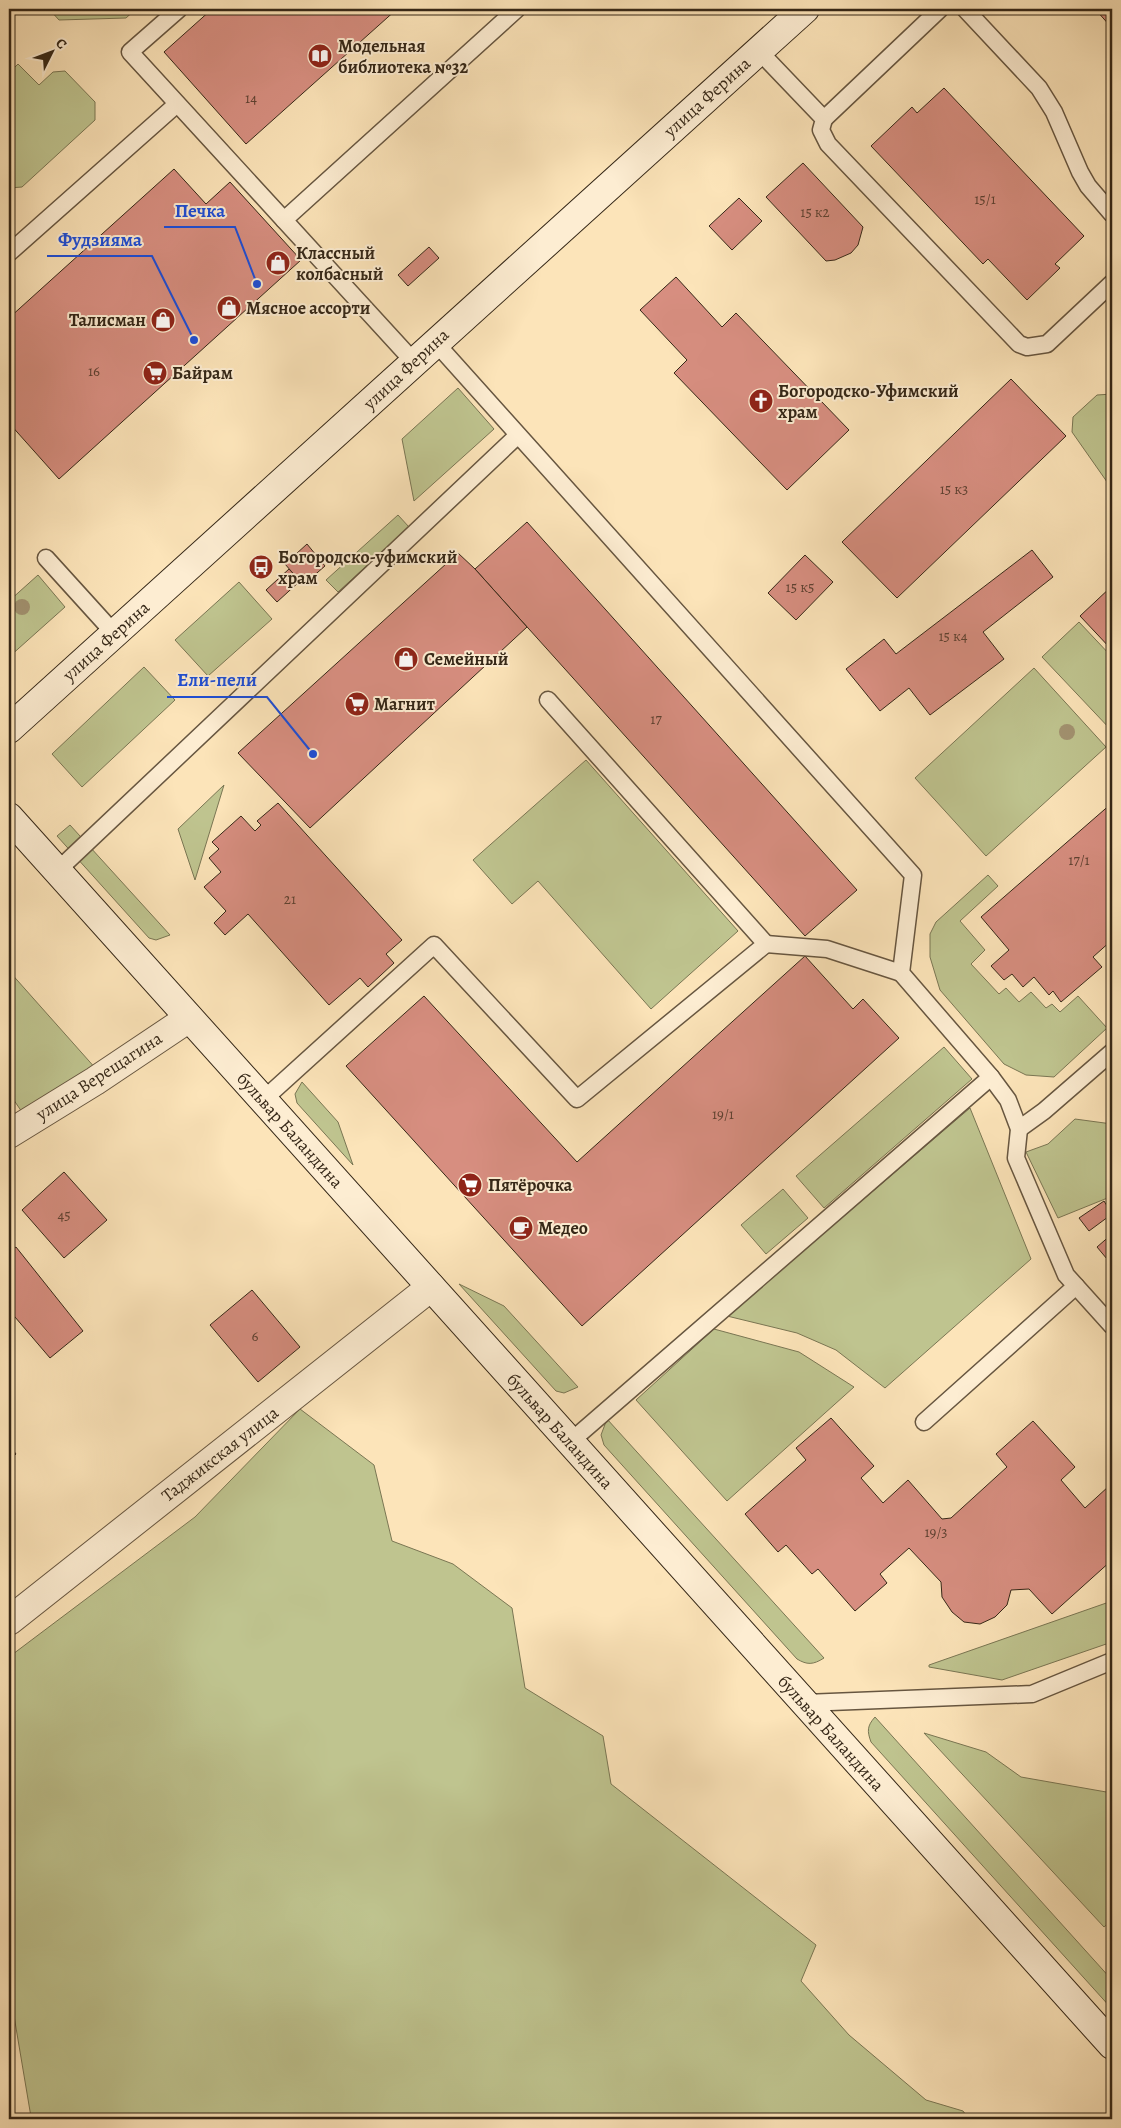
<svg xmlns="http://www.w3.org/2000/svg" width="1121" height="2128" font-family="Alegreya,serif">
  <rect width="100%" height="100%" fill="#fce4b9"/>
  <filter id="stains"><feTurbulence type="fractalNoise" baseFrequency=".004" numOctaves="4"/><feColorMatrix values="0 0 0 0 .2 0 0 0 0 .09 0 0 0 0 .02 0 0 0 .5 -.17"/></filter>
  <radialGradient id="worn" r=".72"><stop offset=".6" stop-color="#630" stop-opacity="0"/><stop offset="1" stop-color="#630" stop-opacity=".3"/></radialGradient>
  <g fill="#bfc48f" stroke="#7a7653">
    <polygon points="49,9 136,9 126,18 59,20"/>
    <polygon points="18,64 39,85 53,72 65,71 95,102 95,120 22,187 9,188 9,126 12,123 9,120 9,73"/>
    <polygon points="458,388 494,429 414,501 402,439"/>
    <polygon points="1112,394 1112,489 1072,432 1073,417 1097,395"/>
    <polygon points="398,515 409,527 338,592 326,580"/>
    <polygon points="38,575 65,607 9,657 9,601"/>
    <polygon points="239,582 272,619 208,676 175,640"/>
    <polygon points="1079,622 1112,657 1112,731 1042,657"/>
    <polygon points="144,667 175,700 82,787 52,754"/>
    <polygon points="1034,668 1106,747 986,856 915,778"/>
    <polygon points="586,760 738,931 651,1009 538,881 512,904 473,860"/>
    <polygon points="224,785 195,880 178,829"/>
    <polygon points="70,825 170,935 156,940 149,938 57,836"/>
    <polygon points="988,875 998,886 960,921 985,950 971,964 999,994 1006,988 1019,1002 1031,992 1046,1008 1052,1004 1060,1012 1078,996 1107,1028 1054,1077 1026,1075 1004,1064 940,990 930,957 930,934 936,922"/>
    <polygon points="9,971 97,1070 22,1112 9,1093"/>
    <polygon points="944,1047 972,1079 824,1208 796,1176"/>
    <polygon points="302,1082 338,1122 353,1165 297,1103 295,1094"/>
    <polygon points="970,1108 1031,1259 885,1388 836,1350 797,1333 727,1316"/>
    <polygon points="1075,1119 1112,1124 1112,1200 1110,1197 1058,1218 1026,1152 1048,1144"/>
    <polygon points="783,1189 808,1218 766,1254 741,1225"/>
    <polygon points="459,1284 504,1306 578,1387 564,1393 556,1391"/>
    <polygon points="714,1329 799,1352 854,1387 727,1501 636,1400"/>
    <polygon points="300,1409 374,1465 392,1541 453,1564 512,1608 525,1688 603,1736 611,1784 816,1945 801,1981 849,2035 926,2100 963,2111 969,2119 33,2119 31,2117 9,1986 9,1657 195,1517"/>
    <path d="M607 1419 824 1658C813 1665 807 1665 797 1659L604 1445 601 1435Z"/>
    <polygon points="1112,1601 1112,1642 1002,1680 929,1667 929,1665"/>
    <path d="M875 1717 1112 1980V2009L871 1742C867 1731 867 1726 875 1717Z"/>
    <polygon points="924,1733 986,1752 1021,1777 1112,1793 1112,1920 1104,1927"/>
  </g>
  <g fill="#d78e80" stroke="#352717">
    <polygon points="212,9 397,9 246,144 164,52"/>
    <polygon points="1095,9 1112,9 1112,28"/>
    <polygon points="944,88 1084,236 1055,264 1060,268 1027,300 988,259 983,264 871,146 912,107 917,113"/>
    <polygon points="803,163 863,227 858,245 851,253 835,260 826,261 766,197"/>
    <polygon points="174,169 206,204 230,182 301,260 59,479 9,423 9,318"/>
    <polygon points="739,198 762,221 732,250 709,226"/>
    <polygon points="429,247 439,258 408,286 398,275"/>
    <polygon points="676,277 722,327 736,313 849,430 787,490 674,373 687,360 640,310"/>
    <polygon points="1011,379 1066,436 897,598 842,542"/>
    <polygon points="527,522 857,890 805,936 475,569"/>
    <polygon points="307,544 325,566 303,585 285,564"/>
    <polygon points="1032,550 1053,577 983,632 1004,659 930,715 909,688 880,711 846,669 884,639 896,654"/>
    <polygon points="458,553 475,569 527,627 310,828 238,753"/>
    <polygon points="805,555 833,582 796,620 768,593"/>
    <polygon points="289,569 300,581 277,602 266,590"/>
    <polygon points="1112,586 1112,650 1080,616"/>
    <polygon points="278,803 402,940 386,954 394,963 368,987 360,978 329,1005 248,914 225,935 214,923 226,911 204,887 221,872 209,858 219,849 212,842 241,816 255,831 261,825 257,821"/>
    <polygon points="1112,803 1112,940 1093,957 1102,967 1061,1002 1053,991 1049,995 1034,977 1023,987 1012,974 1004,980 991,966 1009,950 981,917"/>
    <polygon points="805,956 853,1009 863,999 899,1038 582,1326 346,1066 424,996 577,1162"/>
    <polygon points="64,1172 107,1220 64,1258 22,1210"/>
    <polygon points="1104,1201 1112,1214 1089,1231 1079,1218"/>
    <polygon points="1112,1234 1112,1255 1107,1259 1097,1247"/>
    <polygon points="16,1247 83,1331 50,1358 9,1310 9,1252"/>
    <polygon points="252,1290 300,1347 258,1382 210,1325"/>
    <polygon points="831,1418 874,1466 861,1478 883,1503 908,1480 942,1519 951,1518 1007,1467 996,1454 1033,1421 1075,1467 1061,1480 1085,1508 1109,1486 1112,1489 1112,1560 1052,1614 1029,1589 1011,1590 1007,1605 995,1617 980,1624 964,1622 952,1612 942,1597 941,1582 909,1548 880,1574 887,1583 855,1611 818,1569 812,1574 786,1545 778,1552 745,1514 806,1460 796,1448"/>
    <polygon points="9,1445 16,1454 9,1461"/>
  </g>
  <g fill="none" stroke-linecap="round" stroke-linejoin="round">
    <defs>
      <g id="service">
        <polyline points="179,9 130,52 284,220"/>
        <polyline points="965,9 1039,88 1054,112 1080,172 1088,186 1112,214"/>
        <polyline points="758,50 824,119 821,130 828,144 1019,344 1027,347 1047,344 1112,283"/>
        <polyline points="824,119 940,9"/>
        <polyline points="9,253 177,104"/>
        <polyline points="435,342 913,875 901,973 991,1077 570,1442"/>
        <polyline points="414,362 284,220 517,9"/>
        <polyline points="46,558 114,633"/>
        <polyline points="57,871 517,436"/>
        <polyline points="766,944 827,949 901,973"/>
        <polyline points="991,1077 1008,1100 1019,1129 1016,1158 1066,1275 1112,1326"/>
        <polyline points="263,1100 434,945 577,1099 766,944 548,700"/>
        <polyline points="1019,1129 1044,1111 1112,1052"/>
        <polyline points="924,1422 1076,1286"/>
        <polyline points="805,1703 1032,1694 1112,1661"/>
      </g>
      <g id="minor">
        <polyline points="9,1134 95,1081 189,1018"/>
        <polyline points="9,1621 431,1287"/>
      </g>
      <g id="secondary">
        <polyline points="9,729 805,9"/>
        <polyline points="9,817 1112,2045"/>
      </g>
    </defs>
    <use href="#service" stroke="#675640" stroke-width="19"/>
    <use href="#minor" stroke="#675640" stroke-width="30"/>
    <use href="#secondary" stroke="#352717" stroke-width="30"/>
    <use href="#service" stroke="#fdedd2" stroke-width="16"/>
    <use href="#minor" stroke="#fdedd2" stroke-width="28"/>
    <use href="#secondary" stroke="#fdedd2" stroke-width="28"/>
  </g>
  <g fill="#a29270">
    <circle cx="22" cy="607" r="8"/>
    <circle cx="1067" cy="732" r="8"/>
  </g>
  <defs>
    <symbol id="library-disc" viewBox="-11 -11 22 22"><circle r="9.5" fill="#8f2418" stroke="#fdedd2"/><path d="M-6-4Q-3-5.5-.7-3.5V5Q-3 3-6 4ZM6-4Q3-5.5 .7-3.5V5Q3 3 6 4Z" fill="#fff"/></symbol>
    <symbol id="shop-disc" viewBox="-11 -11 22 22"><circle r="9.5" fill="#8f2418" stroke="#fdedd2"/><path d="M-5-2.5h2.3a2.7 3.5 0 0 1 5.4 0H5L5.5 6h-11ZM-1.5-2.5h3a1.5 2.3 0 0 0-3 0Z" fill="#fff"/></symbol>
    <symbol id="supermarket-disc" viewBox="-11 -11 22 22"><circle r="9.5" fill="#8f2418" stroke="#fdedd2"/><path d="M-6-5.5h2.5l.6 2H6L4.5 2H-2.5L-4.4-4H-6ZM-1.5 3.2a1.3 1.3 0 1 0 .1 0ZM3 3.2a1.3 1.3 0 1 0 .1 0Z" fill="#fff"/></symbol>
    <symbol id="church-disc" viewBox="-11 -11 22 22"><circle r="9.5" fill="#8f2418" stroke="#fdedd2"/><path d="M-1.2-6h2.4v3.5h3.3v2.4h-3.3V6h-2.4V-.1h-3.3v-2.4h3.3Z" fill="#fff"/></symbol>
    <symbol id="bus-disc" viewBox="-11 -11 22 22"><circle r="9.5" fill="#8f2418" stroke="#fdedd2"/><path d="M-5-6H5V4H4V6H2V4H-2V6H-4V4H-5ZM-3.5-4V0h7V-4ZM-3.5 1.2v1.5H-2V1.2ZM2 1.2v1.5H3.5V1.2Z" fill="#fff"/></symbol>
    <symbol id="cafe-disc" viewBox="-11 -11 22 22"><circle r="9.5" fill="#8f2418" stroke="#fdedd2"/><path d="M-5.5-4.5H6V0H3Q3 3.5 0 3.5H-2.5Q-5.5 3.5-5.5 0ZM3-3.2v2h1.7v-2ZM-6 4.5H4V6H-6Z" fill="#fff"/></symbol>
  </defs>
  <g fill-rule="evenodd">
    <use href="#library-disc" x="306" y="42" width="28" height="28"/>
    <use href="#shop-disc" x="264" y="249" width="28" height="28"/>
    <use href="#shop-disc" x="215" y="294" width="28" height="28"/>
    <use href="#shop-disc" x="149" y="306" width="28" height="28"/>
    <use href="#supermarket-disc" x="141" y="359" width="28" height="28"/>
    <use href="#church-disc" x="747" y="387" width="28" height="28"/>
    <use href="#bus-disc" x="247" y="553" width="28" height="28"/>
    <use href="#shop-disc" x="392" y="645" width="28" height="28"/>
    <use href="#supermarket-disc" x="343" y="690" width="28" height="28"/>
    <use href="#supermarket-disc" x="456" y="1171" width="28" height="28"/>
    <use href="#cafe-disc" x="507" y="1214" width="28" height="28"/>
  </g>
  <g text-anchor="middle" stroke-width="4" stroke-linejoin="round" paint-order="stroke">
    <g font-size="15" fill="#5e4131">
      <text x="251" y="103">14</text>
      <text x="985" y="204">15/1</text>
      <text x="815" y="217">15 к2</text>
      <text x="94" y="376">16</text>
      <text x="954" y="494">15 к3</text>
      <text x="800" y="592">15 к5</text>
      <text x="953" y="641">15 к4</text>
      <text x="656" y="724">17</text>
      <text x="1079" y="865">17/1</text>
      <text x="290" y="904">21</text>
      <text x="723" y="1119">19/1</text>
      <text x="64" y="1220">45</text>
      <text x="255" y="1341">6</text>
      <text x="936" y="1537">19/3</text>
    </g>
    <g font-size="18" font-weight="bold" fill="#352717" stroke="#fdedd2" text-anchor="start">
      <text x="338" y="52">Модельная<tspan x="338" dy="21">библиотека №32</tspan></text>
      <text x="296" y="259">Классный<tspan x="296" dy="21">колбасный</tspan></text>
      <text x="246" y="314">Мясное ассорти</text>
      <text x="146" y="326" text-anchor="end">Талисман</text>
      <text x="172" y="379">Байрам</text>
      <text x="778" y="397">Богородско-Уфимский<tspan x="778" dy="21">храм</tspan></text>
      <text x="278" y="563">Богородско-уфимский<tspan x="278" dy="21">храм</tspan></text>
      <text x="424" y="665">Семейный</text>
      <text x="374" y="710">Магнит</text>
      <text x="488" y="1191">Пятёрочка</text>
      <text x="538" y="1234">Медео</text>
    </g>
    <g font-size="18" fill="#352717" stroke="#fdedd2">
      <text transform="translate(707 97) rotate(-42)" y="6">улица Ферина</text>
      <text transform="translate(406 369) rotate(-43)" y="6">улица Ферина</text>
      <text transform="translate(106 641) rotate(-42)" y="6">улица Ферина</text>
      <text transform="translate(99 1076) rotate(-33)" y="6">улица Верещагина</text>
      <text transform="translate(290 1130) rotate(48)" y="6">бульвар Баландина</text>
      <text transform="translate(560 1431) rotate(48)" y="6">бульвар Баландина</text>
      <text transform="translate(220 1454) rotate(-38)" y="6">Таджикская улица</text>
      <text transform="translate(831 1733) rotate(48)" y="6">бульвар Баландина</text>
    </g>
  </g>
  <path fill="none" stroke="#1d4ed8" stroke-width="2" d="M257 284L235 227H164M194 340L152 256H47M313 754L267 697H167"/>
  <g fill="#1d4ed8" stroke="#fdedd2" stroke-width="2">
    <circle cx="257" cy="284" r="5"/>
    <circle cx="194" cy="340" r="5"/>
    <circle cx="313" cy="754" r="5"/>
  </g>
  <g font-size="19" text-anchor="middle" font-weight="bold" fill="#1d4ed8" stroke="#fdedd2" stroke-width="4" stroke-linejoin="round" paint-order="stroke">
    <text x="200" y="217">Печка</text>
    <text x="100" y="246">Фудзияма</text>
    <text x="217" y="686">Ели-пели</text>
  </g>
  <rect width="1121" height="2128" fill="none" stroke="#fce4b9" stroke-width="30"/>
  <rect x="10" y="10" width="1101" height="2108" fill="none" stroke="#352717" stroke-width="2.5"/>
  <rect x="15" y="15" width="1091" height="2098" fill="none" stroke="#352717"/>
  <g transform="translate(52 52) rotate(48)" stroke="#fdedd2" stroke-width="4" paint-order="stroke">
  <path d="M0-4L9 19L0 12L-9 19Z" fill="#352717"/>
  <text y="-8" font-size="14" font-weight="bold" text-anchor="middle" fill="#352717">С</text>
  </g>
  <rect width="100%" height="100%" filter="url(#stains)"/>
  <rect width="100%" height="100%" fill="url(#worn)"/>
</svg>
